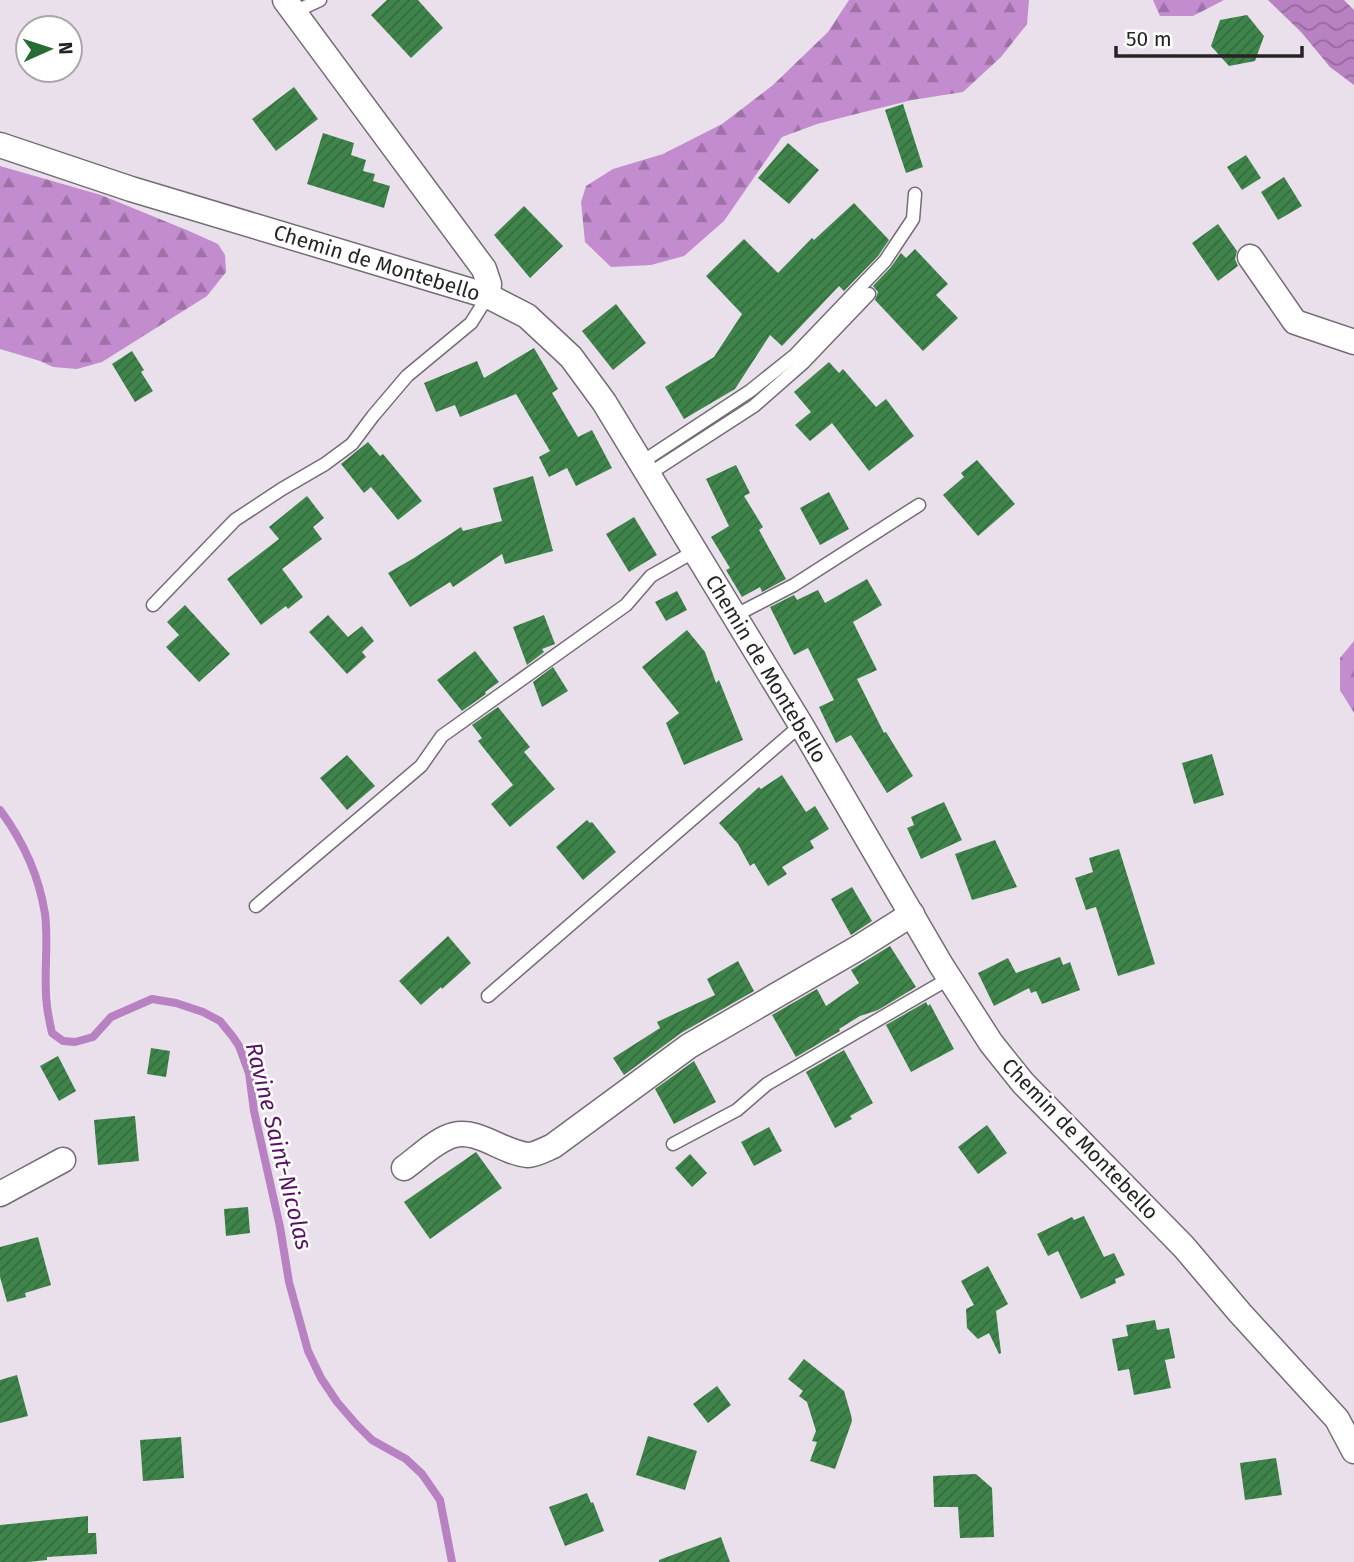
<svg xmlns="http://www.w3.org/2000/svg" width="1354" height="1562" font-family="'Fira Sans',sans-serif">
  <defs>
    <pattern id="forest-firs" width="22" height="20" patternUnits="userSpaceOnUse" patternTransform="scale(1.75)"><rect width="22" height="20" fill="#c38cce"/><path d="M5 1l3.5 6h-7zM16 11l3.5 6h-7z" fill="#9e72a7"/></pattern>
    <pattern id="water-waves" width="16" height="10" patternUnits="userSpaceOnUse" patternTransform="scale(1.75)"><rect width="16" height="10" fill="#b781c2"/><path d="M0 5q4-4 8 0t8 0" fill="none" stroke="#95699d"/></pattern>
    <pattern id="building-hatch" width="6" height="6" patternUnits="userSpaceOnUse" patternTransform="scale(1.75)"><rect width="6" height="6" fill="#3f844b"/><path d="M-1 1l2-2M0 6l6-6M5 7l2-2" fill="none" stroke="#356c3e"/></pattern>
  </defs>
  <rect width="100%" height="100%" fill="#e9e0eb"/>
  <g fill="url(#forest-firs)">
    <polygon points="849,0 1029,0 1027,24 1001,57 963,92 912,100 860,113 817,124 782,137 724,221 684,256 651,265 611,267 585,242 581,202 586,186 613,169 663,154 722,124 773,85 828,32"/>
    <polygon points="1153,0 1224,0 1193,16 1160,16"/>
    <polygon points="0,166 101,195 189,231 218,244 225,255 226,272 207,296 102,362 77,369 53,367 40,361 0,349"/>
    <polygon points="1354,641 1354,713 1340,690 1340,658"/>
  </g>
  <polygon fill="url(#water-waves)" points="1268,0 1344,0 1354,10 1354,85 1330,67 1301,32"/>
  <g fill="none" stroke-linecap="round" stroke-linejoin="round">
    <path stroke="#b781c2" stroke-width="8" d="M0 810C23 841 39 876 45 914 49 945 43 976 47 1006 48 1015 50 1024 52 1033L63 1041 75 1042 93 1037 111 1017 152 999 176 1003 203 1012 220 1021 233 1037 239 1046 249 1073 254 1111 280 1227 289 1282 308 1351 321 1378 337 1402 356 1424 372 1440 406 1459 422 1474 440 1500 452 1562"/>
  </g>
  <g fill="url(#building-hatch)">
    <polygon points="387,0 418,0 443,28 411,58 371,15"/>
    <polygon points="1247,15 1264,36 1255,61 1229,66 1211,46 1220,20"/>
    <polygon points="294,87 318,119 276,151 252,119"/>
    <polygon points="903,104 923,167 906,173 885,110"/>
    <polygon points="323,133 354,143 351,155 366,160 363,171 375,174 373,181 390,186 384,208 307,184"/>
    <polygon points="788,143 819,170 789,204 758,178"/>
    <polygon points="1246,155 1261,178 1242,190 1227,167"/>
    <polygon points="1284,177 1302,206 1278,220 1261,192"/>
    <polygon points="854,203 889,240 878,256 844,291 839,286 782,346 770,335 735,389 684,419 665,387 714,357 742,314 706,276 744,239 778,273 812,238 814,240"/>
    <polygon points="524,206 563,246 530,278 494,235"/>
    <polygon points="1218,224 1237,251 1235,259 1238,266 1218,281 1192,243"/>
    <polygon points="915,249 948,284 936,295 958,318 923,351 875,300 878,292 873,286 891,267 901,253 906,258"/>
    <polygon points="616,304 646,343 613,370 582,331"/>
    <polygon points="534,348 558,389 552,393 578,437 592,430 612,468 576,486 567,468 549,477 539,457 550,451 516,394 460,417 455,405 436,412 424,383 477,361 484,378"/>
    <polygon points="132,351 144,370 141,372 153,391 135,402 112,364"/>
    <polygon points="829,362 839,373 843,369 876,407 886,399 914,436 869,471 832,423 810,441 795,425 811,412 794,392"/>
    <polygon points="368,442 380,456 383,454 422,501 398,520 371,487 364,493 341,464"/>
    <polygon points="977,460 1015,504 978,536 943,495 964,477 961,473"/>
    <polygon points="736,465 750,493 744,496 763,527 759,530 786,579 762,592 760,587 742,597 726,570 730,568 711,537 729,526 706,479"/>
    <polygon points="533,476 553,551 505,564 502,554 453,587 450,582 410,607 388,573 414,558 461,527 463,531 502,521 493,488"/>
    <polygon points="829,492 849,529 820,545 800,508"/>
    <polygon points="307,496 324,518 313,527 322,539 282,569 303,597 288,609 286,606 261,625 227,579 279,539 269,527"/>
    <polygon points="634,517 657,555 629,572 606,534"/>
    <polygon points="867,579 882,605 853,622 877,670 857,679 884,733 886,732 913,776 887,793 851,735 836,743 819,707 834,700 808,648 794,655 770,607 794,595 797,600 818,590 825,603"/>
    <polygon points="677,591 687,610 666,621 655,602"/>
    <polygon points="185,605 230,654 199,682 166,647 179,635 167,622"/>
    <polygon points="328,615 348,637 362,626 374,641 362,652 366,657 347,674 309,632"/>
    <polygon points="544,615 555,644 542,649 544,652 527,665 513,627"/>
    <polygon points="687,630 705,652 716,683 719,680 743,740 684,765 666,723 679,713 642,667"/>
    <polygon points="475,651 499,682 485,692 486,694 462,711 437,680"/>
    <polygon points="553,667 568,691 542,707 533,682"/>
    <polygon points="498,707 530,747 524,752 555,789 510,827 491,804 513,785 478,741 482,738 472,725"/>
    <polygon points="1212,754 1224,795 1194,804 1182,763"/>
    <polygon points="347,755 375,786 347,810 320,778"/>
    <polygon points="782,775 806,812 815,806 829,829 810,841 814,848 782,867 787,874 768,886 754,863 750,866 738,844 719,823 759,787 761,789"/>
    <polygon points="944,802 962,840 921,859 907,828 914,825 911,817"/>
    <polygon points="587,820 590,823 592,822 616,852 583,880 556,847"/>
    <polygon points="995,840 1017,887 972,900 955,854"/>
    <polygon points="1119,849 1155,964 1118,976 1096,907 1086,910 1075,878 1093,872 1089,858"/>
    <polygon points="852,887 872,921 851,935 831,899"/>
    <polygon points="448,936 471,963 442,989 441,987 421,1005 399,981"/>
    <polygon points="890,946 916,987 878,1010 860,1016 839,1029 840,1031 796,1057 772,1015 817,989 826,1006 859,983 851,970"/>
    <polygon points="1060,957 1063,965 1070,962 1080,990 1042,1004 1036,991 1031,993 1029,988 994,1006 978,973 1008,958 1016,973"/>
    <polygon points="738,961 754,991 681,1033 624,1075 613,1058 660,1028 657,1022 715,995 707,979"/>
    <polygon points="926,1002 928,1006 930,1004 954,1049 911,1072 886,1025"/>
    <polygon points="151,1048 170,1051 166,1077 147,1074"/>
    <polygon points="844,1050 873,1103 850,1116 852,1119 835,1128 806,1072"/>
    <polygon points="58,1056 76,1091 59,1101 40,1066"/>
    <polygon points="694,1061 716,1102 674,1124 655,1089"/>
    <polygon points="135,1116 139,1161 98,1165 94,1120"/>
    <polygon points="987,1125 1007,1153 978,1174 958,1147"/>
    <polygon points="769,1127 782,1151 754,1166 741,1142"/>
    <polygon points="476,1152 502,1188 430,1239 404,1202"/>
    <polygon points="690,1154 707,1173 692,1187 675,1168"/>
    <polygon points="248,1207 250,1233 226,1236 224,1209"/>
    <polygon points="1084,1216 1104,1257 1114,1253 1125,1275 1115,1279 1116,1283 1081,1299 1058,1251 1048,1256 1037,1234 1072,1217 1074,1220"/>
    <polygon points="38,1237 51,1285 25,1293 26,1297 7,1302 0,1277 0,1247"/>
    <polygon points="988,1266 1008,1304 996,1311 1001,1353 999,1354 989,1333 978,1339 967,1328 966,1309 974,1305 961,1281"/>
    <polygon points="1155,1320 1157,1330 1169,1328 1171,1337 1175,1358 1165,1360 1171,1388 1134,1395 1129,1369 1118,1371 1112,1339 1128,1336 1126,1325"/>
    <polygon points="804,1359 844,1391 851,1415 852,1421 835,1469 810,1461 817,1442 812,1441 816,1431 807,1402 799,1396 803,1391 788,1379"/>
    <polygon points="17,1375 28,1416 0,1423 0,1380"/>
    <polygon points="717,1386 731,1405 708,1423 693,1404"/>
    <polygon points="648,1436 697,1451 685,1490 636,1475"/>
    <polygon points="181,1437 184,1478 143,1481 140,1440"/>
    <polygon points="1276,1458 1282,1495 1245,1500 1240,1463"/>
    <polygon points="976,1474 992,1488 994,1537 960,1538 958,1507 934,1507 933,1476"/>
    <polygon points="587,1493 591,1503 593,1502 604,1531 565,1546 549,1507"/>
    <polygon points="88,1516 88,1533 96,1533 97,1554 47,1557 47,1560 28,1562 0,1562 0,1525"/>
    <polygon points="721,1537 730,1562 659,1562 659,1560"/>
  </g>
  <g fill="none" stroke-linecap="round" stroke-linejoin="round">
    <defs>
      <g id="lane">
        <polyline points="294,12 320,0"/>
        <polyline points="642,462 750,391 795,355 885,261 913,219 915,194"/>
        <polyline points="649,474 754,406 803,363 869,294"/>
        <polyline points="153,605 235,520 282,489 325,464 352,444 373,416 407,376 471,323 488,296"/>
        <polyline points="734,616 794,585 919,505"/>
        <polyline points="256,906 421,766 442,736 626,605 651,576 695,551"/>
        <polyline points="488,996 801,725"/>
        <polyline points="673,1144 737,1110 767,1084 950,978"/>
      </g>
      <g id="street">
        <polyline points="285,0 484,269 489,284 488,296"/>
        <polyline points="0,145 131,189 488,296 527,316 571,357 604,402 801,725 941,965 991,1043 1023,1083 1184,1247 1240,1313 1337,1419 1354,1451"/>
        <polyline points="1250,257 1295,322 1354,342"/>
        <path d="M404 1168C418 1158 437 1139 454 1135 479 1129 503 1153 528 1155 535 1155 546 1149 553 1146L689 1046 858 948 912 914"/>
        <polyline points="0,1194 63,1160"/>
      </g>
    </defs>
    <use href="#lane" stroke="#746c75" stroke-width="15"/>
    <use href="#street" stroke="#746c75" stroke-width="27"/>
    <use href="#lane" stroke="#fff" stroke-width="12"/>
    <use href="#street" stroke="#fff" stroke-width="24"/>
  </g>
  <g text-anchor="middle" stroke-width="5" stroke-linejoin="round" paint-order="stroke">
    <g font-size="21" fill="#262326" stroke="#fff">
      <text transform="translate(377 263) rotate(17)" y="7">Chemin de Montebello</text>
      <text transform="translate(766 669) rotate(59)" y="7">Chemin de Montebello</text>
      <text transform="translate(1080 1139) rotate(46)" y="7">Chemin de Montebello</text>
    </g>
    <g font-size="23" font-style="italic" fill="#571263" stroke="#fff">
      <text transform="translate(279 1146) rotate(76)" y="8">Ravine Saint-Nicolas</text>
    </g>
  </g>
  <g transform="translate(49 49) rotate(87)"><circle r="33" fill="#ffffff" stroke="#a8a7a8" stroke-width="2"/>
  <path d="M0-5L12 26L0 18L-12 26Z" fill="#276b35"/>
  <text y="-10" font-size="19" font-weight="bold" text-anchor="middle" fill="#262326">N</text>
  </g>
  <path d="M1116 46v10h186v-10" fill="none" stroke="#262326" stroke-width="3.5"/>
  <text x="1126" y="46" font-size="21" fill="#262326" stroke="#ffffff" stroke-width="5" paint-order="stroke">50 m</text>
</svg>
